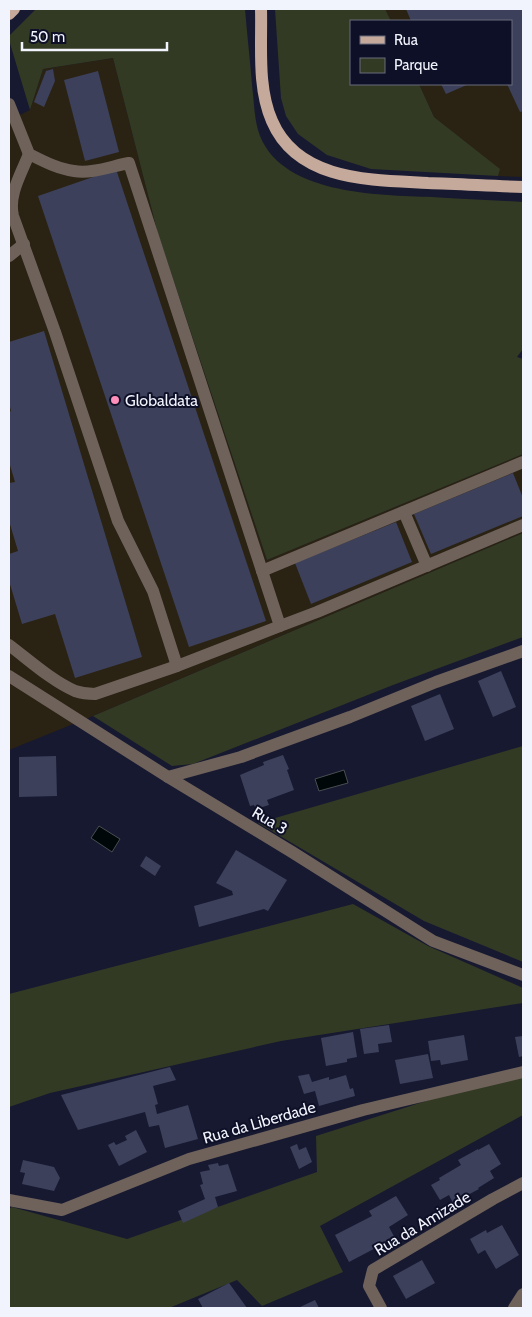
<svg xmlns="http://www.w3.org/2000/svg" width="532" height="1317" font-family="Cabin,sans-serif">
  <rect width="100%" height="100%" fill="#171931"/>
  <g fill="#2a2212">
    <polygon points="385,9 523,9 523,177 498,176 499,169 434,117 419,84 511,84 511,21 391,21"/>
    <polygon points="113,58 158,234 267,560 523,454 523,533 93,716 9,750 9,120 30,110 43,69"/>
  </g>
  <g fill="#333a23">
    <path d="M36 9H245C247 34 250 59 252 85 254 100 254 116 258 130 277 195 378 195 432 197 462 199 493 200 523 202V349L517 357 523 359V454L267 560 158 234 113 58 43 69 30 110 9 40V36Z"/>
    <polygon points="275,9 385,9 391,21 351,21 351,84 419,84 434,117 500,169 498,176 371,169 327,155 298,134 286,116 281,98"/>
    <polygon points="523,533 523,637 393,685 193,764 172,766 93,716"/>
    <polygon points="523,746 523,962 424,921 258,823"/>
    <polygon points="353,904 428,946 523,988 523,1003 281,1041 50,1093 9,1107 9,994"/>
    <polygon points="523,1071 523,1115 320,1226 343,1272 262,1306 237,1280 169,1308 13,1308 9,1307 9,1209 12,1207 127,1239 317,1172 316,1136 514,1073"/>
  </g>
  <g fill="#000708" stroke="#484e52">
    <polygon points="344,770 348,783 319,791 315,779"/>
    <polygon points="99,826 120,839 112,852 91,838"/>
  </g>
  <g fill="#3c405b">
    <polygon points="406,9 523,9 523,111 520,112 507,84 511,84 511,21 411,21"/>
    <polygon points="53,69 55,81 44,107 34,102 46,71"/>
    <polygon points="98,71 119,152 85,161 64,80"/>
    <polygon points="441,84 469,84 446,94"/>
    <polygon points="116,169 266,621 189,647 38,196"/>
    <polygon points="44,331 142,657 75,678 55,614 22,624 9,581 9,554 18,551 9,521 9,483 15,482 9,462 9,412 11,411 9,403 9,342"/>
    <polygon points="513,473 523,498 523,516 431,554 414,514"/>
    <polygon points="396,522 412,562 311,604 295,563"/>
    <polygon points="501,671 516,707 493,717 478,681"/>
    <polygon points="440,694 454,729 425,741 411,706"/>
    <polygon points="283,755 289,769 287,770 294,790 267,800 269,805 256,809 254,805 250,806 240,775 264,765 263,762"/>
    <polygon points="56,756 57,796 19,797 19,757"/>
    <polygon points="236,850 287,880 268,911 264,909 199,927 194,906 233,895 232,891 216,883"/>
    <polygon points="146,856 161,866 155,876 140,866"/>
    <polygon points="389,1025 392,1042 378,1044 379,1052 364,1054 360,1029"/>
    <polygon points="353,1032 357,1057 347,1059 347,1062 326,1066 321,1038"/>
    <polygon points="464,1035 468,1060 441,1065 440,1060 431,1061 428,1041"/>
    <polygon points="523,1036 523,1056 519,1057 515,1037"/>
    <polygon points="428,1054 433,1078 400,1084 395,1060"/>
    <polygon points="170,1067 176,1080 153,1086 158,1104 155,1105 157,1114 188,1105 198,1139 165,1148 159,1125 149,1127 145,1112 78,1130 61,1095"/>
    <polygon points="309,1074 312,1082 329,1077 329,1080 346,1075 350,1089 353,1088 355,1096 319,1106 315,1091 304,1094 298,1076"/>
    <polygon points="136,1130 147,1152 119,1166 108,1145 114,1142 116,1145 127,1140 125,1136"/>
    <polygon points="297,1144 299,1150 306,1147 312,1162 299,1169 290,1147"/>
    <polygon points="489,1144 501,1164 490,1171 494,1178 478,1188 479,1189 453,1203 449,1195 440,1200 431,1185 440,1180 439,1178 461,1165 458,1160 478,1149 478,1150"/>
    <polygon points="23,1160 54,1167 60,1178 54,1191 22,1184 25,1173 20,1172"/>
    <polygon points="218,1163 219,1166 228,1164 237,1191 215,1197 218,1207 183,1223 178,1211 205,1199 200,1185 203,1184 200,1172 210,1170 208,1165"/>
    <polygon points="396,1196 408,1215 389,1227 397,1242 390,1246 387,1242 349,1262 335,1235 372,1216 369,1211"/>
    <polygon points="502,1225 519,1255 496,1269 485,1250 478,1254 470,1239 486,1230 487,1233"/>
    <polygon points="422,1260 435,1283 406,1299 393,1276"/>
    <polygon points="229,1283 247,1308 203,1308 198,1299"/>
    <polygon points="315,1300 319,1308 298,1308"/>
  </g>
  <g fill="none" stroke-linecap="round" stroke-linejoin="round">
    <g stroke="#6f625b" stroke-width="12">
      <path d="M9 104 29 154C43 161 58 169 74 171 92 174 112 166 129 163L280 626 177 666 95 694C88 694 81 693 75 691 52 681 29 660 9 645"/>
      <path d="M29 154C21 174 8 195 13 216L55 332 118 521 153 591 177 666"/>
      <polyline points="9,256 24,244"/>
      <polyline points="404,512 427,566"/>
      <polyline points="262,571 523,462"/>
      <polyline points="280,626 317,612 523,525"/>
      <polyline points="9,676 168,777 292,852 433,941 523,975"/>
      <polyline points="168,777 241,757 350,717 436,682 523,651"/>
      <polyline points="9,1200 62,1210 189,1159 363,1110 523,1072"/>
      <polyline points="381,1308 369,1286 373,1270 493,1199 523,1183"/>
      <polyline points="514,1308 523,1294"/>
    </g>
    <g stroke="#c5a99b" stroke-width="12">
      <path d="M261 9C262 45 257 87 272 121 298 182 373 180 428 183 460 184 492 186 523 187"/>
      <polyline points="9,14 14,9"/>
    </g>
  </g>
  <circle fill="#fe8ebc" stroke="#0e1027" stroke-width="2" cx="115" cy="400" r="5"/>
  <g text-anchor="middle" stroke-width="4" stroke-linejoin="round" paint-order="stroke">
    <g font-size="16" fill="#f1f3fd" stroke="#0e1027" text-anchor="start">
      <text x="125" y="406">Globaldata</text>
    </g>
    <g font-size="16" fill="#f1f3fd" stroke="#0e1027">
      <text transform="translate(270 820) rotate(31)" y="6">Rua 3</text>
      <text transform="translate(259 1122) rotate(-16)" y="6">Rua da Liberdade</text>
      <text transform="translate(422 1223) rotate(-31)" y="6">Rua da Amizade</text>
    </g>
  </g>
  <rect width="532" height="1317" fill="none" stroke="#f1f3fd" stroke-width="20"/>
  <rect x="350" y="20" width="162" height="65" fill="#0e1027" stroke="#696b7d"/>
  <rect x="360" y="36" width="25" height="8" fill="#c5a99b" stroke="#696b7d"/>
  <text x="394" y="45" font-size="15" fill="#f1f3fd">Rua</text>
  <rect x="360" y="58" width="25" height="15" fill="#333a23" stroke="#696b7d"/>
  <text x="394" y="70" font-size="15" fill="#f1f3fd">Parque</text>
  <path d="M22 42v8h145v-8" fill="none" stroke="#f1f3fd" stroke-width="2.5"/>
  <text x="30" y="42" font-size="15" fill="#f1f3fd" stroke="#0e1027" stroke-width="4" paint-order="stroke">50 m</text>
</svg>
